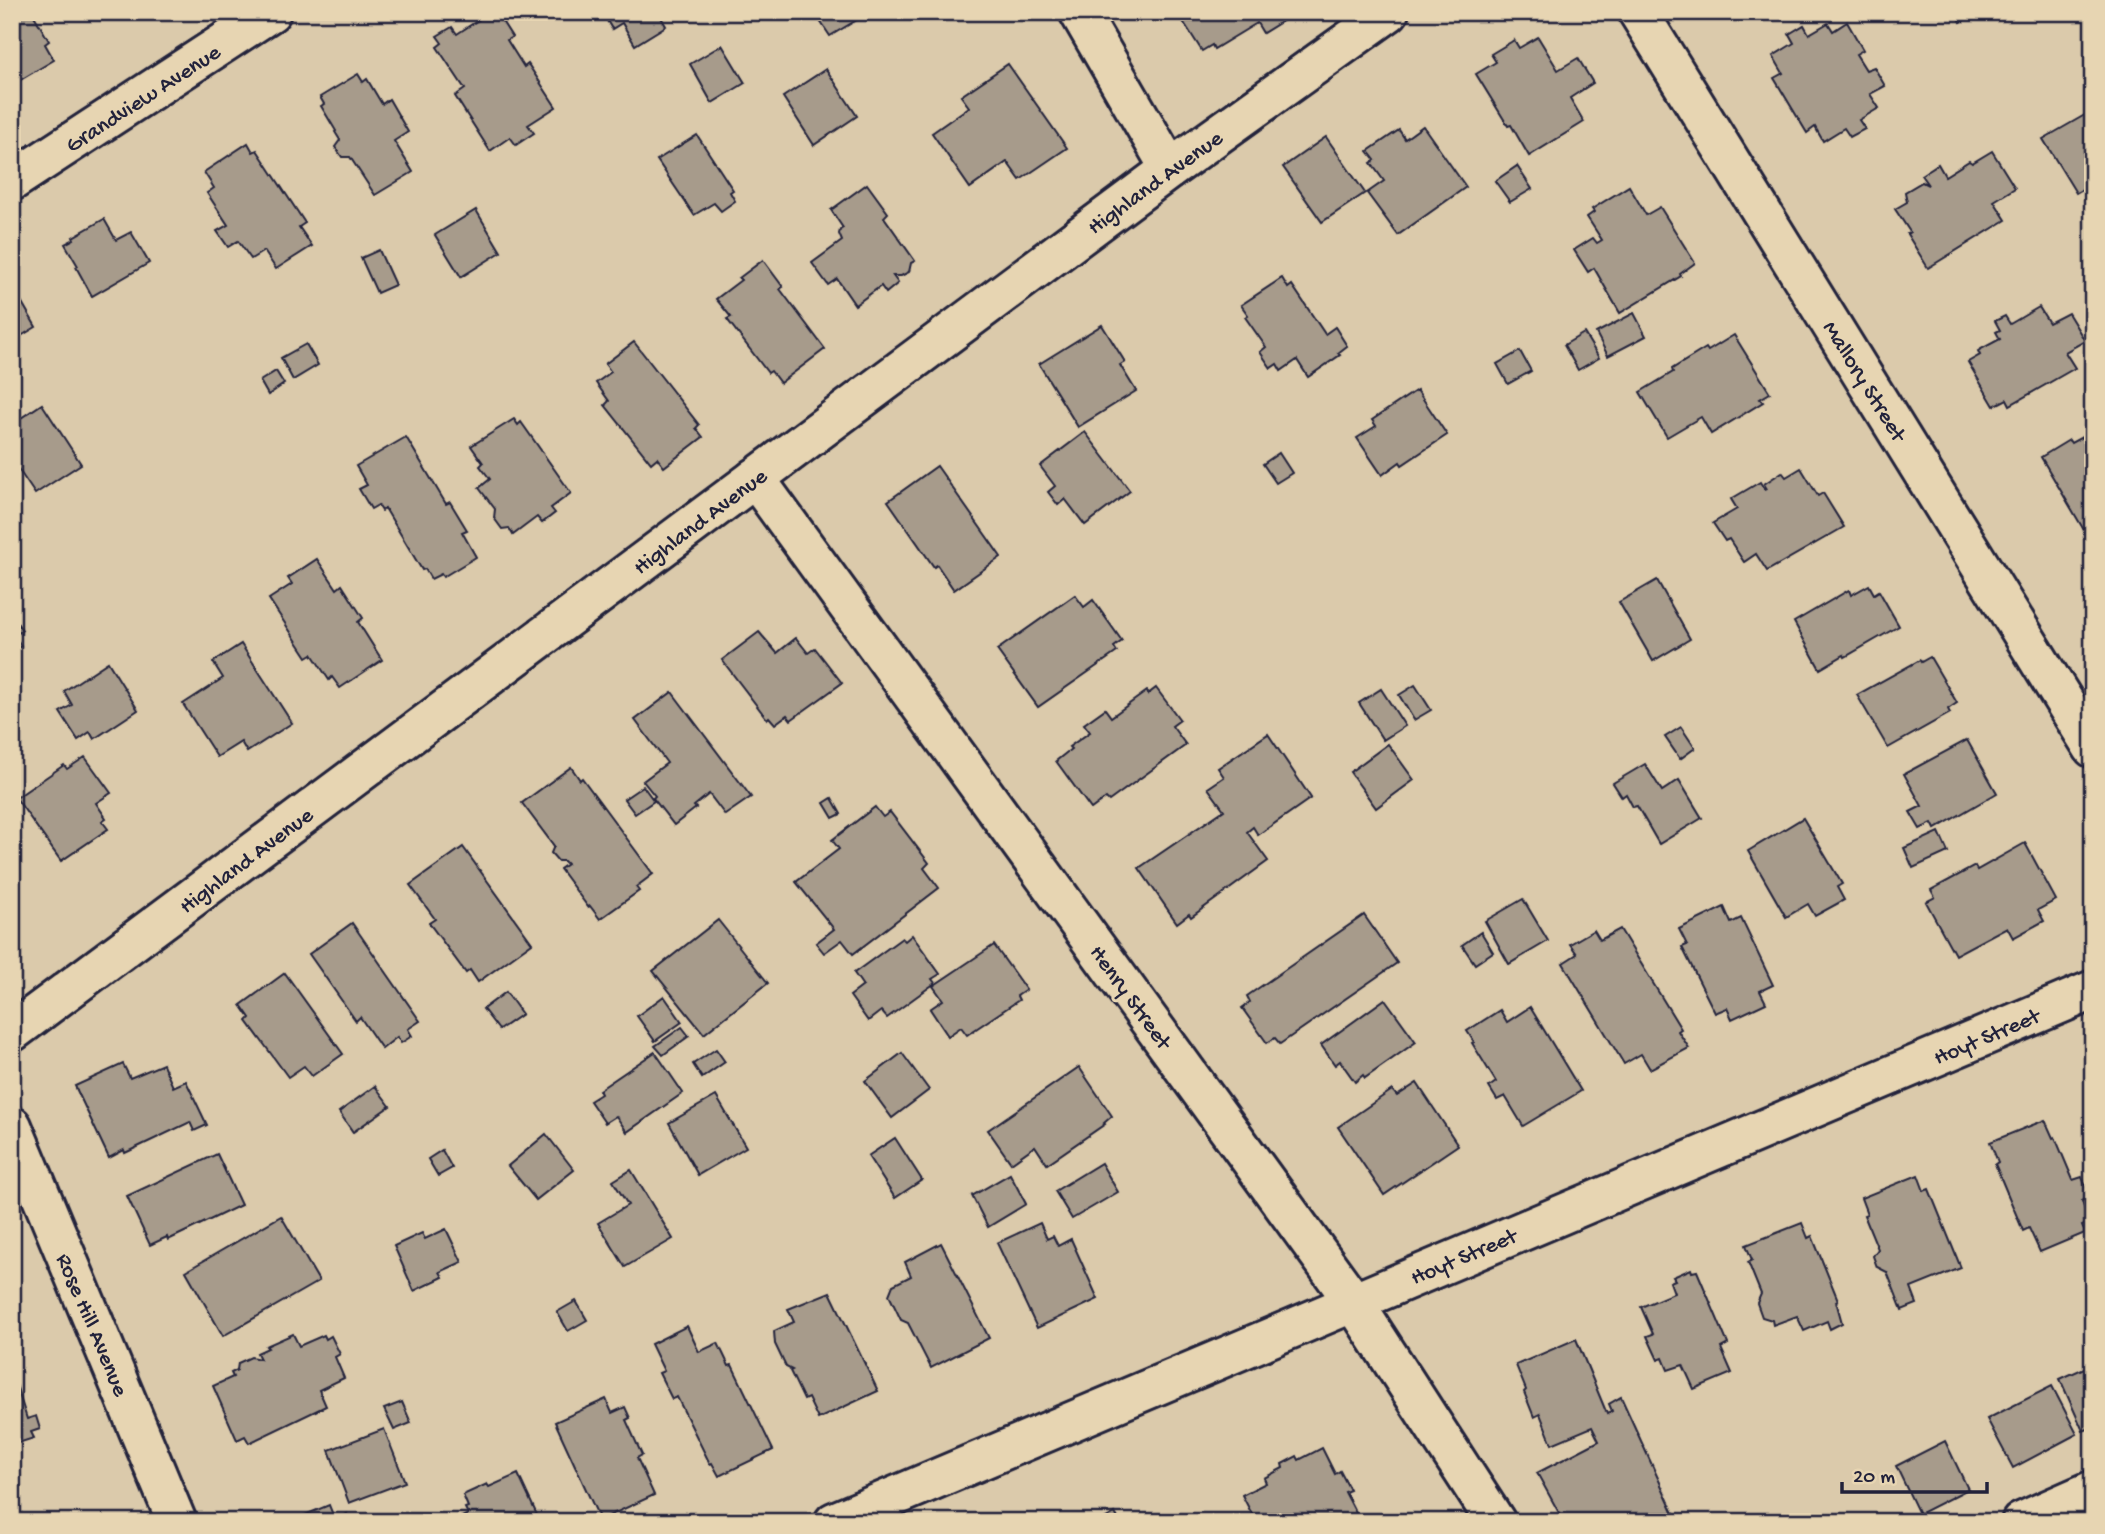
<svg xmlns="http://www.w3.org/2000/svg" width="2105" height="1534" font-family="'Gochi Hand',sans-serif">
  <rect width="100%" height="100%" fill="#dbcaab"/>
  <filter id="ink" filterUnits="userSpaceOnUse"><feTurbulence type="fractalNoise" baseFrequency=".0143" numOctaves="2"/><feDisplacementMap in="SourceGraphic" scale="14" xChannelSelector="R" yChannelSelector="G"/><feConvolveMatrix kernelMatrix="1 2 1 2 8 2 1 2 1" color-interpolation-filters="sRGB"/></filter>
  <g filter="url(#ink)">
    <g fill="#a79b8b" stroke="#22223b" stroke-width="2">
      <polygon points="12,12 32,12 49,41 45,44 54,60 12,85"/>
      <polygon points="602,12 658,12 666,26 635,45 622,23 612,29"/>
      <polygon points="814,12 864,12 865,15 830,36"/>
      <polygon points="1183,12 1297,12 1263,33 1257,23 1214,49 1212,45 1202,51 1179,15"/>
      <polygon points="1956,12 1978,12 1961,22"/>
      <polygon points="489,13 493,19 498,15 512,37 507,40 524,67 528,64 556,107 528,125 534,133 516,145 510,137 490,151 455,96 465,89 437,47 442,43 437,36 452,27 457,34"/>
      <polygon points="1847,22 1863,50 1856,54 1866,70 1874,67 1885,86 1870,94 1879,108 1859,120 1865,129 1850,137 1844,128 1823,141 1815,127 1807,133 1774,78 1783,73 1773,56 1794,43 1789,34 1804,25 1809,34 1828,23 1833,31"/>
      <polygon points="1538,37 1558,70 1578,58 1593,83 1570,98 1584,122 1529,156 1511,125 1508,126 1476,74 1496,62 1491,54 1511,42 1514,40 1519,48"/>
      <polygon points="722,45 745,83 712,103 690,64"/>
      <polygon points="1008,64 1067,148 1020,180 1007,162 970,188 932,133 969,107 961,96"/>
      <polygon points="826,69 857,116 814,145 783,97"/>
      <polygon points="358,74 363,82 367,79 382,104 389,99 408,132 394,141 413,172 375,195 350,157 342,157 335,147 340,140 335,132 336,131 321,106 324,104 320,97"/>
      <polygon points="2090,112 2093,117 2093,183 2076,193 2043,139"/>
      <polygon points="1423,126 1466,187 1398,235 1367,193 1384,181 1371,163 1375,160 1368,151 1399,130 1405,139"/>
      <polygon points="697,135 733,190 730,192 735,201 721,211 714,203 694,215 657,160"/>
      <polygon points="1326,137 1365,193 1322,222 1283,167"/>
      <polygon points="248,143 253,152 257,150 305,223 299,227 312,246 276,269 264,251 251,259 238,241 228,247 217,231 228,225 207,193 214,188 204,172"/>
      <polygon points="1992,151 2015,188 1994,201 2006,220 1928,268 1907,234 1910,232 1895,209 1907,202 1905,192 1922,182 1928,185 1921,175 1938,164 1945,176 1969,161 1972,163"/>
      <polygon points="1517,166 1532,189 1510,202 1495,181"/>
      <polygon points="867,184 888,213 884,217 915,261 911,263 909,272 901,276 893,276 898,283 886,293 881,286 855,305 837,279 828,285 812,263 842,241 839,234 840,230 843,228 831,210"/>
      <polygon points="1629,186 1646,215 1660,207 1695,263 1680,274 1681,276 1620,313 1594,268 1588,272 1574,250 1593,238 1597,243 1602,240 1587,217 1594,212 1592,209"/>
      <polygon points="476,210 501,252 461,277 435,235"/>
      <polygon points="104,219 116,240 131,232 149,263 92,296 76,267 78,266 65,244 74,239 73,237"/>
      <polygon points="379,250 395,285 377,293 361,258"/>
      <polygon points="763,260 783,287 780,289 825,349 780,383 771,371 768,373 727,319 731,317 716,299 741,280 739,278"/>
      <polygon points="1282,278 1288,288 1292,285 1325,334 1335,327 1347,346 1338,353 1340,355 1308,377 1297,360 1281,371 1277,364 1271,368 1260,352 1266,347 1245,317 1248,315 1241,305"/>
      <polygon points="12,285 36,327 16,339 20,346 12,351"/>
      <polygon points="2039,307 2049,323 2068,313 2085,341 2065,352 2075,368 2010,405 2007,399 1994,406 1968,362 1980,355 1978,351 1981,349 2000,339 1996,332 2000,330 1995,321 2005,316 2010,324"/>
      <polygon points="1634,313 1646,336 1608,356 1596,333"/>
      <polygon points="1102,325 1125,362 1120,365 1136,391 1078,427 1039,364"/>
      <polygon points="1584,333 1599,358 1578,370 1564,345"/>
      <polygon points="1734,335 1770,393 1760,399 1763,402 1711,434 1701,417 1667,437 1640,392 1673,372 1672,369 1706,348 1708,351"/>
      <polygon points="634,342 699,425 696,428 703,437 664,467 657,458 651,463 605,405 609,401 596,383 611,372 605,364"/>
      <polygon points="306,344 318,365 293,380 281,358"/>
      <polygon points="1520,351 1531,371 1508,384 1497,364"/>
      <polygon points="276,371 284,384 268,395 260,381"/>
      <polygon points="1417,390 1447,435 1402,465 1400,462 1382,475 1357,438 1376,426 1372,420"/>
      <polygon points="42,404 81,464 35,494 12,460 12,424"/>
      <polygon points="514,419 518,425 521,422 571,493 551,508 555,513 542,523 537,517 513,535 509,528 502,529 494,518 495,509 479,488 490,479 480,466 483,463 471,446"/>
      <polygon points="2093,431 2093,541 2091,542 2041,457 2069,440 2071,443"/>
      <polygon points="1085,432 1130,491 1085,525 1065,499 1058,505 1048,492 1055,486 1040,466"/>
      <polygon points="406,437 446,504 450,502 467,530 462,532 476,557 443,577 441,574 431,579 425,569 422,570 385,508 382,511 378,505 371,509 359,489 367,485 356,466"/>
      <polygon points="1279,453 1292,473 1276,483 1263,464"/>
      <polygon points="937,466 1001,557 954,590 937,565 934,567 888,501"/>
      <polygon points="1801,468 1818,496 1823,493 1844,527 1767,571 1756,554 1744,562 1729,539 1725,541 1713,523 1737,509 1731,499 1760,482 1765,490 1767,489 1764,484 1782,472 1786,477"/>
      <polygon points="317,559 337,589 342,585 363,618 358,622 382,660 340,688 332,677 329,680 312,654 307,657 269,599 292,584 288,578"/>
      <polygon points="1657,580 1690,639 1653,661 1619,602"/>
      <polygon points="1869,585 1874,594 1879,591 1899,626 1845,657 1844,655 1820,669 1794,622 1849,590 1851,595"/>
      <polygon points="1075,595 1084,607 1093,600 1122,641 1114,647 1117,652 1038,707 997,650"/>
      <polygon points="12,615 22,630 15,636 21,646 12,652"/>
      <polygon points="759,632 777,653 796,638 808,653 815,648 842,683 791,720 787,715 775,724 769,717 767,719 722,660"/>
      <polygon points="241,644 292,723 247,752 241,742 217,757 183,704 223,678 213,662"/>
      <polygon points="1930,657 1957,703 1948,709 1950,713 1888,748 1857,695 1920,660 1921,662"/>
      <polygon points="108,662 138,710 94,739 90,732 78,740 60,712 72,705 64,691"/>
      <polygon points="1415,685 1431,710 1414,720 1399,695"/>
      <polygon points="1156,688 1180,720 1172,726 1186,745 1109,801 1106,798 1091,809 1056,761 1071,749 1069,747 1090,732 1084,724 1105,709 1111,717 1147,691 1148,694"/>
      <polygon points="1381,689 1405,726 1383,740 1359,703"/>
      <polygon points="672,692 751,797 725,815 709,794 694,806 696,808 674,825 653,798 655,796 643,781 667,763 635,720"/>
      <polygon points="1681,727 1695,748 1680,759 1665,737"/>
      <polygon points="1268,734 1311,798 1258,835 1253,827 1247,832 1268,861 1191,917 1189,914 1177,923 1139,868 1224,810 1208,788 1224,777 1218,768"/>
      <polygon points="1967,740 1997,793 1935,829 1932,823 1920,829 1910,812 1922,806 1904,774"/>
      <polygon points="1388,744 1414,780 1376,808 1350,772"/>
      <polygon points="85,757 111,793 96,803 106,818 102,821 108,829 61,861 16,798 64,765 67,769"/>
      <polygon points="1645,764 1662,791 1679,780 1702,818 1659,844 1637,806 1633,807 1626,794 1622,797 1613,783"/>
      <polygon points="571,767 580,780 582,778 653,874 636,887 639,891 600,919 590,906 588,907 560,869 567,864 564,861 558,861 551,853 554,846 522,803"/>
      <polygon points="643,786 654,801 635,814 624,799"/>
      <polygon points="832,798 841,814 833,818 824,803"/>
      <polygon points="875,807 883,817 890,812 929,863 924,868 939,888 853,954 842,940 824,953 816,943 834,929 796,882 839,849 832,840"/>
      <polygon points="1803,818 1842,884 1837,887 1844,900 1815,916 1808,904 1786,917 1748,851"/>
      <polygon points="1939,832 1948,852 1913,868 1904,848"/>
      <polygon points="2025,843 2056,900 2038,910 2044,921 2013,938 2007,927 1955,955 1926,902 1935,897 1931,890 1975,866 1977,870"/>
      <polygon points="463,847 532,943 478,982 470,970 466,973 429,923 435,919 410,885"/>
      <polygon points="1523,899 1548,941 1509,964 1485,921"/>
      <polygon points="1724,907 1731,923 1741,918 1773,985 1760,991 1766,1003 1732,1019 1727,1008 1715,1013 1682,947 1687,945 1679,929"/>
      <polygon points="1364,915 1397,963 1280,1044 1275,1038 1267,1043 1242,1008 1250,1002 1247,996"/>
      <polygon points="718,920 768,983 704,1034 653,971"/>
      <polygon points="352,923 420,1021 408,1029 412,1036 401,1043 397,1037 382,1049 360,1017 356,1021 309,954"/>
      <polygon points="1620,929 1681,1029 1678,1031 1689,1048 1650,1069 1641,1054 1624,1064 1563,963 1577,954 1570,944 1594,930 1600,940"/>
      <polygon points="1481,932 1493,952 1475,964 1462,945"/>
      <polygon points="912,935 940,974 932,979 935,983 887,1018 881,1011 868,1021 850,996 863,986 854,973 902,938 905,941"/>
      <polygon points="994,945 1026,990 1017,996 1019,1000 967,1035 961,1027 948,1036 930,1009 943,1000 933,986"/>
      <polygon points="285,973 343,1054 312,1076 304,1066 288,1077 247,1021 250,1018 241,1005"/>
      <polygon points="506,992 522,1014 499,1030 483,1009"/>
      <polygon points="664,996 682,1022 655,1041 637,1016"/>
      <polygon points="1385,999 1416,1042 1365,1078 1363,1075 1355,1082 1340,1061 1335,1065 1321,1045"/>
      <polygon points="1530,1007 1581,1091 1523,1126 1505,1096 1497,1100 1489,1087 1496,1082 1472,1043 1474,1042 1467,1031 1500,1010 1507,1022"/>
      <polygon points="682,1027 689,1036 663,1055 655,1046"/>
      <polygon points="716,1049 725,1062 702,1078 693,1064"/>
      <polygon points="655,1052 683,1093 627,1132 616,1116 605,1123 590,1101 601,1094 599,1090"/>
      <polygon points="902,1053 929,1090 892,1118 865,1081"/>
      <polygon points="123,1064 130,1078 163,1064 173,1087 186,1081 207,1125 194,1131 190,1122 125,1153 124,1150 109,1158 75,1086"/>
      <polygon points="1079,1067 1112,1116 1104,1123 1105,1124 1047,1164 1035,1146 1011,1163 988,1130"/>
      <polygon points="1417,1083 1458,1145 1384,1195 1338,1127 1392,1090 1397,1096"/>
      <polygon points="375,1086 390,1106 353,1132 339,1112"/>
      <polygon points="716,1096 746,1147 698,1175 669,1123"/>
      <polygon points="2045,1120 2053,1138 2055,1137 2073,1180 2082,1177 2090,1197 2082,1201 2089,1223 2082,1226 2085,1233 2040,1252 2029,1228 2023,1231 1995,1164 1998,1162 1990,1142"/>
      <polygon points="546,1134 574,1170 536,1200 508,1166"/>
      <polygon points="895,1138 922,1180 895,1198 868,1156"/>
      <polygon points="442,1150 452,1168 438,1176 428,1159"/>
      <polygon points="217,1154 241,1205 168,1240 167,1237 150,1245 127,1196"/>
      <polygon points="1101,1163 1118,1192 1072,1219 1055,1191"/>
      <polygon points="631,1170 673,1239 625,1267 598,1223 628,1205 613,1181"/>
      <polygon points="1010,1174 1026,1204 988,1227 972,1196"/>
      <polygon points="1918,1175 1924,1191 1929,1189 1961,1268 1911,1288 1917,1304 1902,1310 1887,1272 1877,1267 1873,1256 1878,1249 1864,1215 1867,1214 1861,1198"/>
      <polygon points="281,1216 319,1281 223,1336 186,1271"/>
      <polygon points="1040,1223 1047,1239 1053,1236 1058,1246 1071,1239 1098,1299 1037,1328 997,1243"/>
      <polygon points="1802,1223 1808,1238 1812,1236 1838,1300 1836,1301 1842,1323 1830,1329 1827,1321 1804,1331 1797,1316 1773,1325 1772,1320 1762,1317 1757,1303 1761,1294 1748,1262 1752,1260 1746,1245"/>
      <polygon points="446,1229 462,1262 440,1272 443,1277 414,1291 394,1246 422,1233 425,1239"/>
      <polygon points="941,1243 989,1338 931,1368 908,1323 901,1320 889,1295 893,1285 911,1276 905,1262"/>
      <polygon points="1691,1269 1692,1272 1697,1271 1728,1344 1721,1348 1732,1373 1694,1389 1683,1365 1668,1370 1663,1358 1658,1360 1647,1336 1653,1334 1641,1307 1674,1293 1670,1282 1675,1280 1673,1277"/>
      <polygon points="830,1292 878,1391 818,1419 808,1398 804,1400 790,1371 792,1370 786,1367 775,1344 774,1331 794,1322 788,1309"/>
      <polygon points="576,1301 587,1320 568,1331 557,1312"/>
      <polygon points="687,1326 699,1352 718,1343 729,1366 732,1365 773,1450 719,1476 712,1463 710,1464 677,1397 672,1399 659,1373 664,1371 651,1344"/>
      <polygon points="293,1334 299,1346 324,1335 326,1339 331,1336 340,1354 335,1357 344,1378 319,1390 326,1406 249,1443 245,1436 237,1440 213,1386 233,1377 231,1373 237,1370 238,1363 251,1357 260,1359 257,1353 268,1348 266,1346"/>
      <polygon points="1576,1339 1607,1414 1612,1411 1609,1404 1621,1397 1678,1522 1564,1522 1537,1473 1599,1441 1592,1427 1552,1444 1540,1414 1534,1417 1524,1392 1526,1390 1516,1365"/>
      <polygon points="2093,1364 2093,1427 2083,1431 2060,1379"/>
      <polygon points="12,1372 27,1419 36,1416 40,1429 31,1432 34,1438 12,1445"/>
      <polygon points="2052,1386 2077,1434 2013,1468 1987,1419"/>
      <polygon points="606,1399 612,1413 625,1407 630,1418 626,1420 642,1455 637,1458 654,1495 600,1520 555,1422"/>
      <polygon points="402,1402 411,1423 394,1430 384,1409"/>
      <polygon points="384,1429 405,1482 349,1503 329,1450"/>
      <polygon points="1945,1441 1968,1489 1919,1514 1896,1466"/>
      <polygon points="1322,1448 1335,1474 1340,1471 1350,1490 1345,1492 1358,1517 1349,1522 1256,1522 1242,1495 1266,1483 1264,1478 1283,1468 1282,1464 1297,1456 1299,1460"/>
      <polygon points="518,1474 538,1517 530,1522 452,1522 468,1514 465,1508 468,1507 463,1495 487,1484 489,1487"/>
      <polygon points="329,1505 335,1520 347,1514 350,1522 296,1522 295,1519"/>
      <polygon points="1115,1513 1120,1522 1099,1522"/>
    </g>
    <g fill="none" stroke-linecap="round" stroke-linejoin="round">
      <defs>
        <g id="minor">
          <polyline points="1079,12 1170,169"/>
          <polyline points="1638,12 2093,748"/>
          <polyline points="12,181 271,12"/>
          <polyline points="755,478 1353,1301 1496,1522"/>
          <polyline points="12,1032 1170,169 1389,12"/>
          <polyline points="12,1126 177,1522"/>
          <polyline points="834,1522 2093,990"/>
          <polyline points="2021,1522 2093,1490"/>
        </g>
      </defs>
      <use href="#minor" stroke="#22223b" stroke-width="44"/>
      <use href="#minor" stroke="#e7d5b2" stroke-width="38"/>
    </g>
  </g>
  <g text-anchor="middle" stroke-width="6" stroke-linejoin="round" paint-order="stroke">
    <g font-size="23" fill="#22223b" stroke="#e7d5b2">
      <text transform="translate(142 97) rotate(-33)" y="8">Grandview Avenue</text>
      <text transform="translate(1154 181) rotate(-36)" y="8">Highland Avenue</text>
      <text transform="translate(1866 380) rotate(58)" y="8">Mallory Street</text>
      <text transform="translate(699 520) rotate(-37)" y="8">Highland Avenue</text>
      <text transform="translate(245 859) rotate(-37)" y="8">Highland Avenue</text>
      <text transform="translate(1132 996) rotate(54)" y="8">Henry Street</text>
      <text transform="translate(1986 1035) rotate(-23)" y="8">Hoyt Street</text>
      <text transform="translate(1463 1255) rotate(-23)" y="8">Hoyt Street</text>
      <text transform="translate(94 1324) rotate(67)" y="8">Rose Hill Avenue</text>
    </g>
  </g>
  <rect width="2105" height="1534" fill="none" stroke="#e7d5b2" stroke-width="42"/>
  <rect x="21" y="21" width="2063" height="1492" fill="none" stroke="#22223b" stroke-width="2.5" filter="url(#ink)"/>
  <path d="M1842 1482v10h145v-10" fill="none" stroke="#22223b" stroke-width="3.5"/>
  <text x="1853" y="1482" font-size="21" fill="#22223b" stroke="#e7d5b2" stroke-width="5" paint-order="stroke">20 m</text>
</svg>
